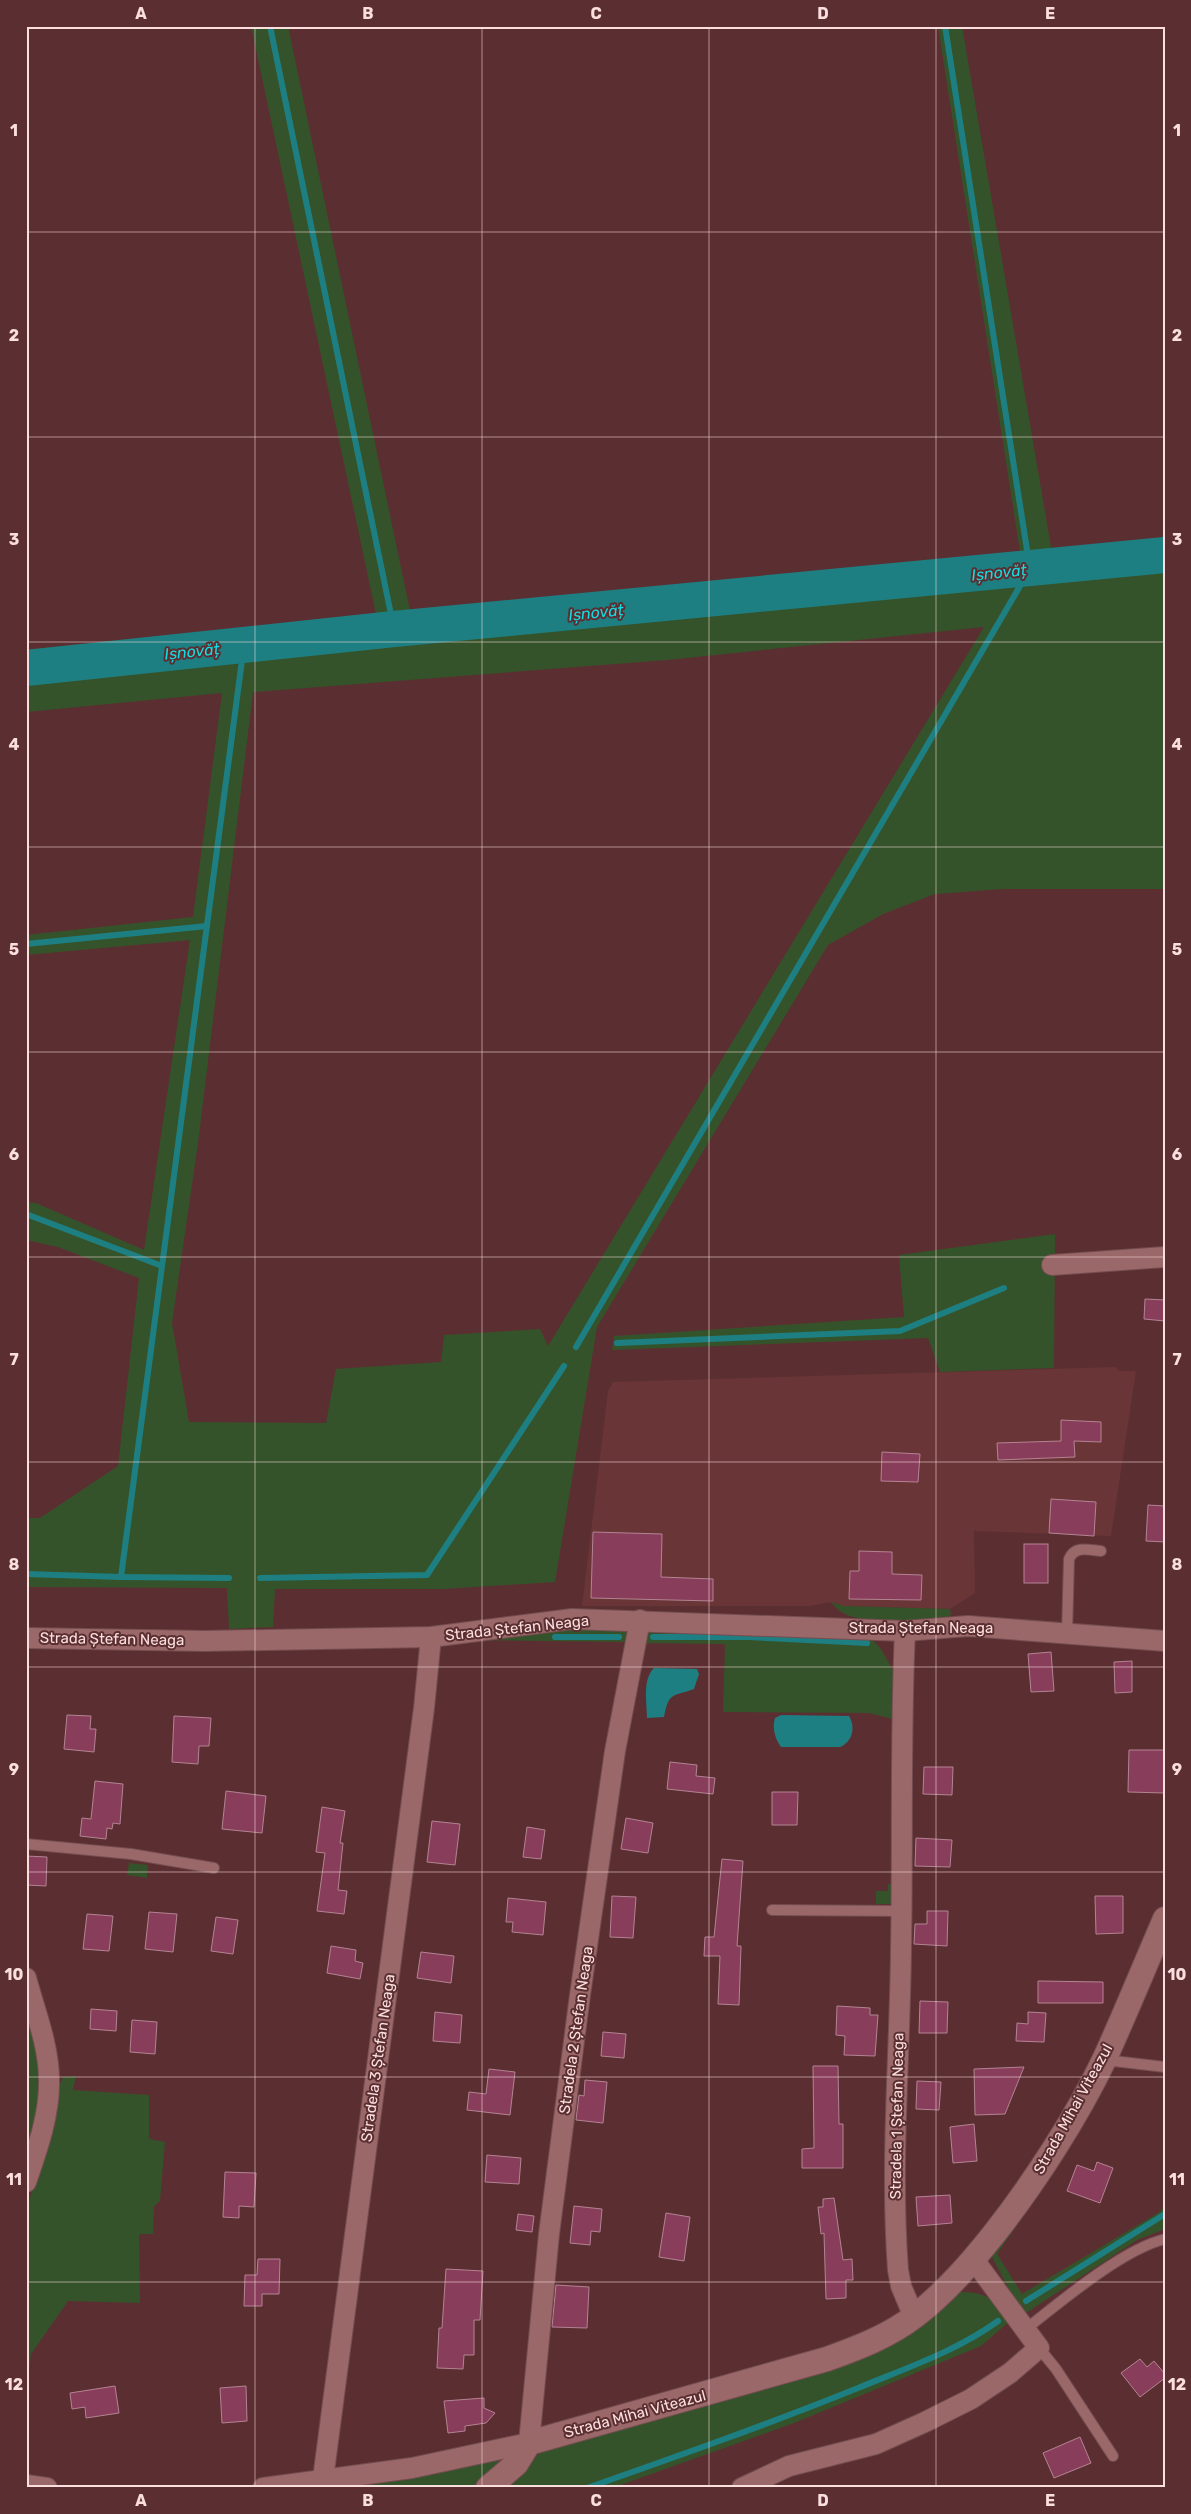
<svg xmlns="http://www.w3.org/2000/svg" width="1191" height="2514" font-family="Rubik,sans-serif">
  <rect width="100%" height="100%" fill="#5b2f31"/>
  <polygon fill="#693537" points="1116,1367 1119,1371 1136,1371 1111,1536 974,1531 975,1593 950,1609 845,1606 830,1602 810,1606 582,1606 608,1391 613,1382"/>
  <g fill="#35532a" fill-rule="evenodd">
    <path d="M251 26H288L410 611 1021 558 938 26H962L1052 553 1165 540V889H1002L935 894 883 914 828 945 597 1327 555 1582 443 1589H275L273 1627 229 1629 227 1588 26 1587V1518H40L118 1466 139 1278 58 1247 26 1240V1202L36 1203 144 1250 190 940 26 955V935L193 917 222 693 26 712V650L376 614ZM984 627 548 1346 540 1329 444 1335 441 1362 336 1369 326 1423 189 1422 172 1323 198 1143 253 692 667 660Z"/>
    <polygon points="1055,1234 1054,1368 940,1372 928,1338 612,1350 614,1336 904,1317 899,1255"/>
    <path d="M830 1602 845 1606 950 1609 951 1615C933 1624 863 1623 845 1614 840 1612 835 1606 830 1602Z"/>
    <polygon points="566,1627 628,1631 626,1642 468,1640"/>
    <polygon points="648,1630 871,1638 881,1649 893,1670 893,1719 869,1713 723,1712 725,1644 648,1643 641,1650"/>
    <polygon points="129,1863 148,1865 147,1878 127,1875"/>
    <polygon points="888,1884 894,1884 894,1904 876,1904 876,1891 888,1891"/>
    <polygon points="26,2004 37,2044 41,2101 26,2156"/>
    <polygon points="76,2076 73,2090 149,2095 149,2139 165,2142 160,2201 154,2206 153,2234 139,2234 140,2303 68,2301 31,2354 26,2395 26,2213 58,2089 63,2077"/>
    <polygon points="1056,2158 1063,2159 997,2254 1022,2294 1158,2213 1165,2207 1165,2229 1137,2240 1026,2313 1014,2299 990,2253"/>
    <path d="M956 2292C985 2291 994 2298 1010 2321L981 2346 794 2423 612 2488H508L543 2449 764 2389Z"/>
    <polygon points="498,2460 500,2466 480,2483 471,2488 335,2488"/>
  </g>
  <g fill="#1e7f82">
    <path d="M654 1668 697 1669 699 1674 694 1689C673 1697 669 1691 664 1717L647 1718C647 1702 642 1680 654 1668Z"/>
    <path d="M781 1715 849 1716C856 1728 852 1742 840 1747H781C775 1739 772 1728 775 1718Z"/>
  </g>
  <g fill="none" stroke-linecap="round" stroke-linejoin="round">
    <g stroke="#1e7f82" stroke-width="6">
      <polyline points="270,26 394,629"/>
      <polyline points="26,944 207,926"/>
      <polyline points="26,1214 162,1266"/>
      <polyline points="617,1343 900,1331 1004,1288"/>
      <polyline points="576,1347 1030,569 945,26"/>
      <polyline points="26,1574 121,1577 244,645"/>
      <polyline points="121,1577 229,1578"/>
      <polyline points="260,1578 427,1575 564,1366"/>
      <polyline points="555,1637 619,1637"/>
      <polyline points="653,1637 749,1637 867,1643"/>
      <polyline points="1026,2301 1165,2214"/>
      <path d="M587 2488C678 2456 769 2424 858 2388 906 2368 957 2351 998 2321"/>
    </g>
    <polyline stroke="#1e7f82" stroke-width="36" points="26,668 394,629 1165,555"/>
  </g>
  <g fill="#883e5a" stroke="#b48393">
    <polygon points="1145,1299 1165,1300 1165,1321 1144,1319"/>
    <polygon points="1061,1420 1101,1422 1101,1442 1074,1441 1075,1457 998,1460 997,1443 1061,1441"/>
    <polygon points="882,1452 920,1454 918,1482 881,1481"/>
    <polygon points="1051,1499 1096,1502 1094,1536 1049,1533"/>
    <polygon points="1148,1505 1165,1506 1165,1542 1146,1541"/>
    <polygon points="593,1532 662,1534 661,1577 713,1579 713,1601 591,1598"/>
    <rect x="1024" y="1544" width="24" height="39"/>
    <polygon points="859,1551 892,1552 892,1574 922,1575 921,1600 849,1599 850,1571 859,1571"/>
    <polygon points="1051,1652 1054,1691 1031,1692 1028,1654"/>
    <polygon points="1132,1661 1132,1692 1115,1693 1114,1662"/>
    <polygon points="67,1715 91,1716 90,1729 96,1729 94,1752 64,1749"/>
    <polygon points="174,1716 211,1718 209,1746 199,1746 198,1764 172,1762"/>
    <polygon points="1129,1750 1165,1750 1165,1793 1128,1792"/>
    <polygon points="670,1762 697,1765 696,1776 715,1778 713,1794 667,1789"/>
    <polygon points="924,1767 953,1767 952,1795 923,1794"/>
    <polygon points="95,1781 123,1784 120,1824 113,1823 112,1829 107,1828 106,1839 80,1836 82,1818 91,1819"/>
    <polygon points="226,1791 266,1796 262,1833 222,1829"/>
    <polygon points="772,1792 798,1792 797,1825 772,1825"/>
    <polygon points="322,1807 345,1811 340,1843 343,1843 338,1890 347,1891 344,1914 317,1911 325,1853 316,1852"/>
    <polygon points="626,1818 653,1823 648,1853 621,1849"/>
    <polygon points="432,1821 460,1824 455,1865 427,1862"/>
    <polygon points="527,1827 545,1830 541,1859 523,1857"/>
    <polygon points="916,1838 952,1840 950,1867 915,1866"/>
    <polygon points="26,1856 47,1857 46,1886 26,1885"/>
    <polygon points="722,1859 743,1861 737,1946 741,1946 739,2005 718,2004 720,1956 704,1956 705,1937 714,1937"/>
    <polygon points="612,1896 636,1897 633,1938 610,1937"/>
    <polygon points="1095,1896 1123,1896 1123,1933 1096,1934"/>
    <polygon points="508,1898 546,1902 543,1935 512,1932 513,1922 506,1922"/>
    <polygon points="927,1911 948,1911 947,1946 914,1944 915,1924 927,1924"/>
    <polygon points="149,1912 177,1914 173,1952 145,1949"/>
    <polygon points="87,1914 113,1916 109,1951 83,1949"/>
    <polygon points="216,1917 238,1920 233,1954 211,1951"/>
    <polygon points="331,1946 356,1950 355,1961 363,1963 360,1979 327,1973"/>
    <polygon points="421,1952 454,1956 451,1983 417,1978"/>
    <polygon points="1038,1981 1103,1982 1103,2003 1038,2003"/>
    <polygon points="920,2001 948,2002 947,2033 919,2033"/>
    <polygon points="837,2006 870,2008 870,2015 878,2015 875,2056 844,2055 845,2036 836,2035"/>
    <polygon points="91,2009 117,2011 116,2031 90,2029"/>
    <polygon points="435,2012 462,2015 460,2043 433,2041"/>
    <polygon points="1028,2012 1046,2013 1044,2042 1016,2041 1017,2023 1028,2024"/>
    <polygon points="132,2020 157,2022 155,2054 130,2052"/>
    <polygon points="603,2032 626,2034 624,2058 601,2056"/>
    <polygon points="813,2066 838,2066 839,2124 843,2124 843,2168 802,2168 802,2149 814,2148"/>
    <polygon points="1024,2067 1005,2114 975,2115 974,2069"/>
    <polygon points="489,2069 515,2072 510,2115 467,2110 469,2092 486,2094"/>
    <polygon points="585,2080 607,2082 603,2123 576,2120 579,2095 584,2096"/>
    <polygon points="917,2081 941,2082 939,2110 916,2109"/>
    <polygon points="974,2124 977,2161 953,2163 950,2127"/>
    <polygon points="487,2155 521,2158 519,2184 485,2182"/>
    <polygon points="1097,2162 1113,2168 1100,2203 1067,2191 1077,2165 1094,2171"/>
    <polygon points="225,2172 256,2173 254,2207 239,2206 239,2218 223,2217"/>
    <polygon points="950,2195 952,2223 918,2226 916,2197"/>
    <polygon points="834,2198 843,2260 852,2259 853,2280 846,2280 846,2298 826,2299 824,2233 821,2234 818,2207 823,2207 823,2199"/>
    <polygon points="574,2206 602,2209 600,2232 591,2231 590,2245 570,2243"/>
    <polygon points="666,2213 690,2217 684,2261 659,2257"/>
    <polygon points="518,2214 534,2216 532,2232 516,2230"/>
    <polygon points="258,2259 280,2259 279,2294 262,2294 262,2306 244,2306 245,2275 257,2275"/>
    <polygon points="446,2269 483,2271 480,2320 474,2320 474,2355 464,2355 463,2369 437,2368 439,2328 442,2328"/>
    <polygon points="556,2285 589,2287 587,2328 552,2327"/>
    <polygon points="1140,2359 1147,2367 1154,2361 1165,2374 1165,2378 1140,2397 1121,2373"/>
    <polygon points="115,2386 119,2413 86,2418 85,2407 72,2409 70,2393"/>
    <polygon points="246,2386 247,2421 222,2423 220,2388"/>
    <polygon points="484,2398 484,2408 495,2413 486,2423 465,2426 465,2431 448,2433 444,2401"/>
    <polygon points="1080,2437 1091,2463 1054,2478 1043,2453"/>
  </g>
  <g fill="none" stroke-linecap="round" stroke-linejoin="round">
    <defs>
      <g id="service">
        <path d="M1067 1633 1069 1559C1075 1545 1089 1550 1101 1551"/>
        <polyline points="26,1844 131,1854 214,1868"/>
        <polyline points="772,1910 901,1911"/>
        <polyline points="1105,2060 1165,2067"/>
        <path d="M1026 2329C1060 2302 1123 2249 1165 2239"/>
        <polyline points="1039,2348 1056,2369 1113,2456"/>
      </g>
      <g id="minor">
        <polyline points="1052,1265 1165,1257"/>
        <path d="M905 1631C900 1737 903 1842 901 1949 900 2056 890 2163 898 2270L901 2286 914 2317"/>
        <polyline points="26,1638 205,1641 431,1637 572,1619 905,1631 968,1626 1165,1641"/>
        <path d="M26 1978C35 2011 49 2046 49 2080 50 2114 37 2150 26 2182"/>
        <polyline points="323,2479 424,1708 431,1637"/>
        <polyline points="26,2485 47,2488"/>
        <polyline points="263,2488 412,2468 529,2443 549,2234 580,1995 615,1751 640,1620"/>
        <polyline points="742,2488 789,2466 876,2444 925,2422 971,2399 1010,2373 1039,2348 974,2260"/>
      </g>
      <path id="tertiary" d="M488 2488 516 2464 529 2443 827 2359C858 2348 889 2336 915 2316 946 2292 970 2264 994 2234 1034 2183 1077 2117 1105 2058 1126 2012 1145 1965 1165 1919"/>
    </defs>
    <use href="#service" stroke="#744d50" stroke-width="12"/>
    <use href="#minor" stroke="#744d50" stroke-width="22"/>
    <use href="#tertiary" stroke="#744d50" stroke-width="26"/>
    <use href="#service" stroke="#9a6869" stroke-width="10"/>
    <use href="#minor" stroke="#9a6869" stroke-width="20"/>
    <use href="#tertiary" stroke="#9a6869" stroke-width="24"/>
  </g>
  <path fill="none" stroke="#fbdede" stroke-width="1" stroke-opacity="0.55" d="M255 26V2488M482 26V2488M709 26V2488M936 26V2488M26 232H1165M26 437H1165M26 642H1165M26 847H1165M26 1052H1165M26 1257H1165M26 1462H1165M26 1667H1165M26 1872H1165M26 2077H1165M26 2282H1165"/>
  <g text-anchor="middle" stroke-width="4" stroke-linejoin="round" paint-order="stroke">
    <g font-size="15" fill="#fbdede" stroke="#5b2f31">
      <text transform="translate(517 1628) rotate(-6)" y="5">Strada Ștefan Neaga</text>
      <text x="921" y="1633">Strada Ștefan Neaga</text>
      <text transform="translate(112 1639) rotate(1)" y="5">Strada Ștefan Neaga</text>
      <text transform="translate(576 2030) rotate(-82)" y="5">Stradela 2 Ștefan Neaga</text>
      <text transform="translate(378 2058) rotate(-82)" y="5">Stradela 3 Ștefan Neaga</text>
      <text transform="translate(1073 2109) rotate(-61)" y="5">Strada Mihai Viteazul</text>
      <text transform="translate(897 2116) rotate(-89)" y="5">Stradela 1 Ștefan Neaga</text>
      <text transform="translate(635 2414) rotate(-15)" y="5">Strada Mihai Viteazul</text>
    </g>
    <g font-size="16" font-style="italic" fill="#14dce1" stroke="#5b2f31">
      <text transform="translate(999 572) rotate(-6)" y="6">Ișnovăț</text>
      <text transform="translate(596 612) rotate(-6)" y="6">Ișnovăț</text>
      <text transform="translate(192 651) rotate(-6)" y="6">Ișnovăț</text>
    </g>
  </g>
  <rect width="1191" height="2514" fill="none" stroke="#5b2f31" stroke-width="55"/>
  <rect x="28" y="28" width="1136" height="2458" fill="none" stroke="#fbdede" stroke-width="2"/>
  <g font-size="16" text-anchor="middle" font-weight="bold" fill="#fbdede">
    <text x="141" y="19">A</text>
    <text x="368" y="19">B</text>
    <text x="596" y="19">C</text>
    <text x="823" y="19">D</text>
    <text x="1050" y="19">E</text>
    <text x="14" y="136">1</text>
    <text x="1177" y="136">1</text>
    <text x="14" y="341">2</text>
    <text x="1177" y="341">2</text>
    <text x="14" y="545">3</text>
    <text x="1177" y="545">3</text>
    <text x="14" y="750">4</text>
    <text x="1177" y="750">4</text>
    <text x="14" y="955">5</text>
    <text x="1177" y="955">5</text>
    <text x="14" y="1160">6</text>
    <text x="1177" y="1160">6</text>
    <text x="14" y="1365">7</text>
    <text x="1177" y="1365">7</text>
    <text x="14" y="1570">8</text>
    <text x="1177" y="1570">8</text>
    <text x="14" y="1775">9</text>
    <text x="1177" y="1775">9</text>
    <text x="14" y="1980">10</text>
    <text x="1177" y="1980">10</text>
    <text x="14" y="2185">11</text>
    <text x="1177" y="2185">11</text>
    <text x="14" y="2390">12</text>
    <text x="1177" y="2390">12</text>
    <text x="141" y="2506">A</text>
    <text x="368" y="2506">B</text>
    <text x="596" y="2506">C</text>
    <text x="823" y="2506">D</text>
    <text x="1050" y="2506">E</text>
  </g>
</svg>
